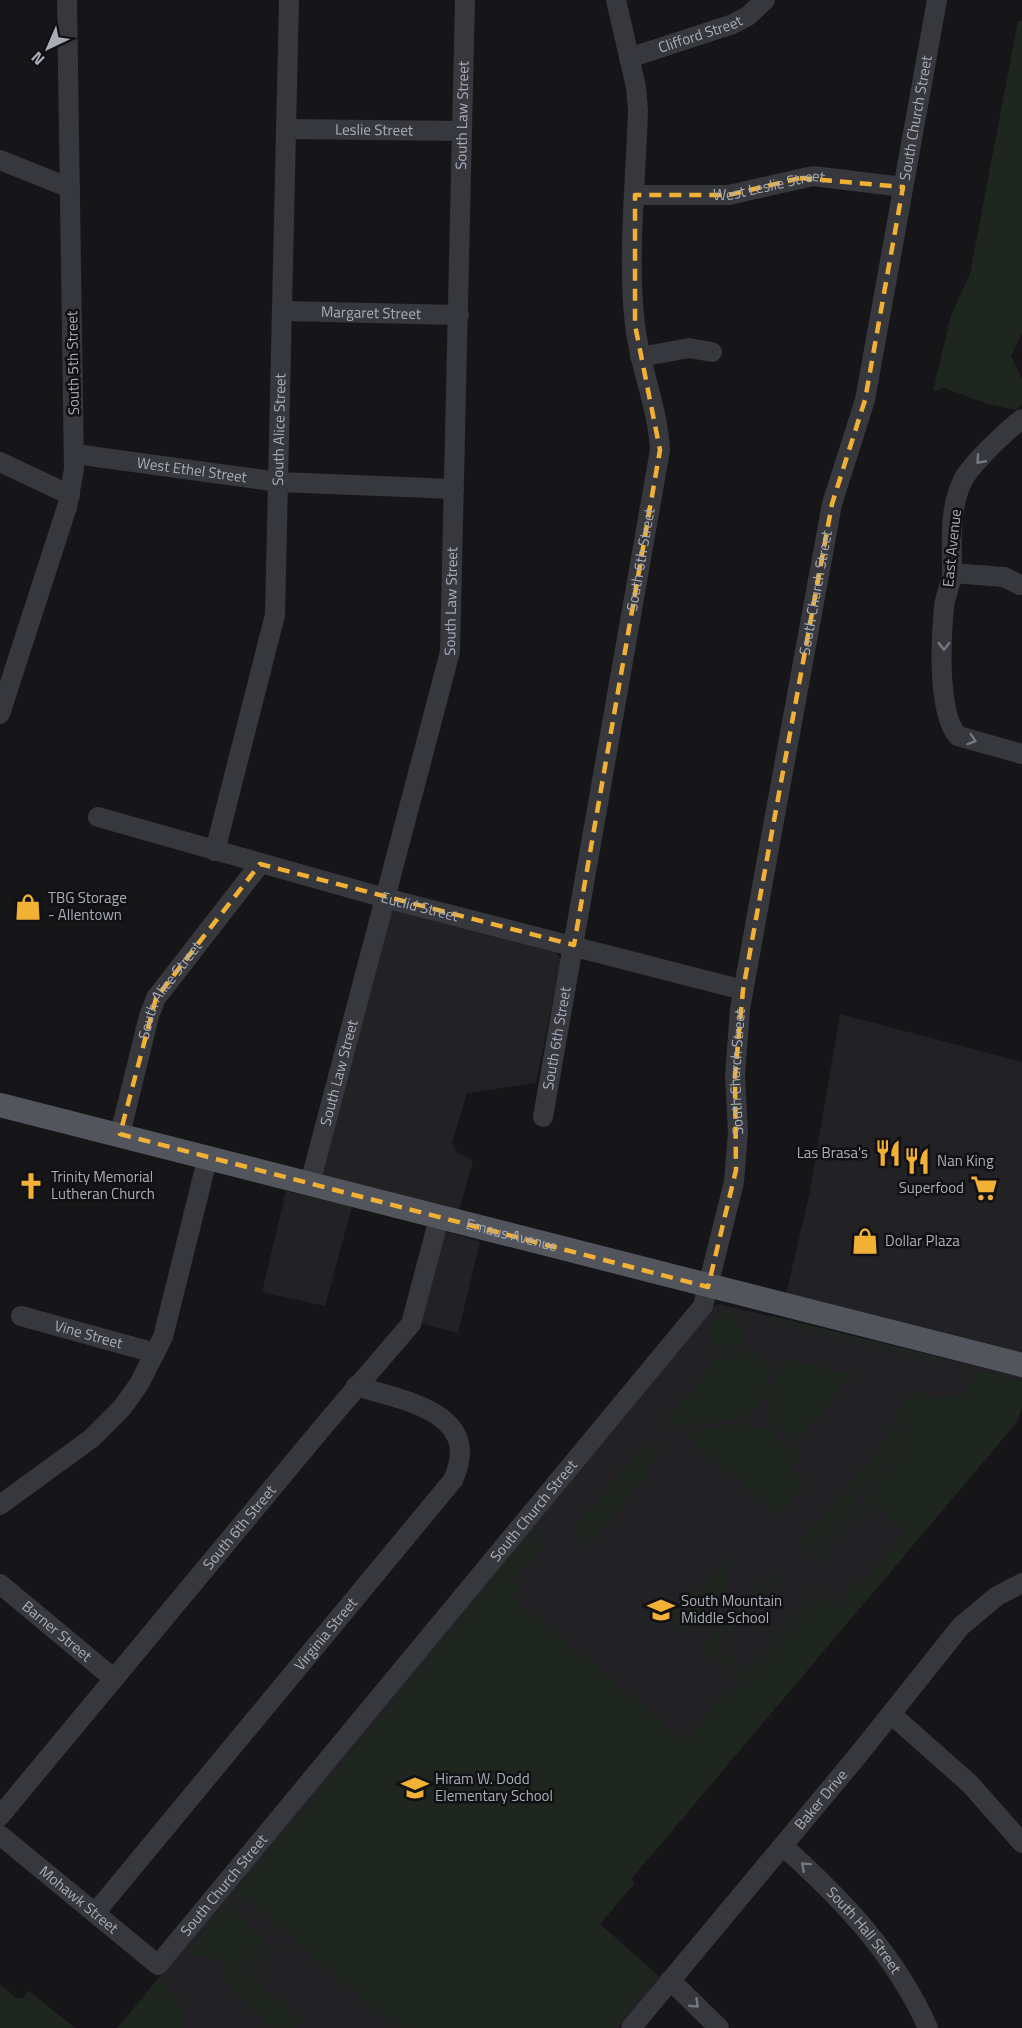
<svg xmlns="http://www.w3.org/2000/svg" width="1022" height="2028" font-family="'Titillium Web',sans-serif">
  <rect width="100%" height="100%" fill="#161618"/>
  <g fill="#222225">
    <polygon points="394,909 556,951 561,960 536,1083 467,1093 452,1143 457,1152 473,1161 458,1214 323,1177 321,1170 390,911"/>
    <polygon points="840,1014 1022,1062 1022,1355 785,1298 810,1192"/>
    <polygon points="286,1191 352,1207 325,1306 262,1292"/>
    <polygon points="449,1232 480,1242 458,1333 421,1323 443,1234"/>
    <polygon points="719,1304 1022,1377 1022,1407 1017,1422 632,1878 634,1884 600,1924 660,1977 618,2028 117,2028 714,1306"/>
  </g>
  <g fill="#1e261f">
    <polygon points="1018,21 1022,21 1022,333 1011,356 1022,379 1022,404 1016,410 988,404 944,388 933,391 951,315 970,274"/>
    <polygon points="722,1311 738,1317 744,1341 743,1345 718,1352 707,1329"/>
    <polygon points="768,1315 943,1358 942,1361 769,1319"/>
    <polygon points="739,1351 761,1354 763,1363 771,1368 761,1406 751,1408 749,1417 672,1427 665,1421 717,1360"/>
    <polygon points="790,1360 850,1376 801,1438 793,1440 772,1423 772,1415 767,1408 776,1369 783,1368"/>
    <path d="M979 1371 1022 1382V1407L1017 1422 632 1878 634 1884 600 1924 657 1975 613 2028H401L371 2008 252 1902 232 1896 537 1531 540 1548 513 1581 519 1589 512 1597 685 1741 730 1689 734 1691 741 1683 751 1680 822 1595 836 1607 860 1578 864 1581 904 1533 885 1517 887 1513 879 1507 875 1512 864 1499 907 1443C909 1429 897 1426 898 1409L913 1392C932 1398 953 1405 969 1387 974 1381 972 1375 979 1371Z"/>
    <polygon points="750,1423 757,1430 768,1428 800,1456 789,1469 806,1483 779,1514 688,1438 694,1430"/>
    <polygon points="891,1425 902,1431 904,1442 859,1497 848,1486 891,1434 887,1430"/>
    <polygon points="645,1444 662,1449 648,1466 652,1469 588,1545 579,1539 579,1524"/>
    <polygon points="844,1491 857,1502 817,1547 811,1550 802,1542"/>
    <polygon points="859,1505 872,1515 870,1517 861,1509 817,1562 813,1559"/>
    <polygon points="534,1525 537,1527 395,1697 393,1695"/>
    <polygon points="727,1558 729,1560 725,1588 707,1611 690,1597 698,1587 701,1589"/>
    <polygon points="779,1574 781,1575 770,1588 766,1585 716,1646 733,1660 726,1668 705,1650 703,1645 742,1599"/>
    <polygon points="815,1590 819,1593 749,1677 741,1680 730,1671 736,1664 747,1672"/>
    <polygon points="692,1603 705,1613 690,1629 681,1630 663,1615 672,1605 680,1612 685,1612"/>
    <path d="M226 1905 269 1942C245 1951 234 1983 244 2005 230 1991 221 1981 225 1960L192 1955 188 1950Z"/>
    <path d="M272 1945 279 1953 272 1948 250 1977 301 2019 293 2028H273C249 2009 229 1990 254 1961 259 1954 264 1948 272 1945Z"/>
    <path d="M159 1980C177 1990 182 2008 182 2028H117Z"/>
    <polygon points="0,1984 16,1998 22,1998 29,1991 75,2028 0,2028"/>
  </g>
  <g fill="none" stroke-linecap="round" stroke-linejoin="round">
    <g stroke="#37383d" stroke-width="20">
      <path id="s1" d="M629 58 733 24 748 16 765 0"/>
      <path id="s2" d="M287 129 462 131"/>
      <polyline points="0,160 70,188"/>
      <path id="s3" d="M635 195H729L813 176 903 187"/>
      <path id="s4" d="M283 311 459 315"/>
      <polyline points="640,357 689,348 712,352"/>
      <path d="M1022 419C1007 430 969 466 962 482 949 510 952 542 952 572 952 583 945 595 944 607 941 637 937 714 958 736L1022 754"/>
      <path id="s5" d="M75 454 279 482 454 489"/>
      <polyline points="0,462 70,495"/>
      <polyline points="952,573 1004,577 1020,585"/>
      <polyline points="0,714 67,507 74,469 67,0"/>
      <path id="s6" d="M98 817 385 898 743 990"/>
      <path id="s7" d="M215 851 275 615 289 0"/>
      <path id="s8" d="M543 1117 660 450C658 408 640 368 635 325 627 257 636 179 638 110L636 87 616 0"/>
      <path id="s9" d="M120 1134 149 1016 156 998 260 864"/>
      <path id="s10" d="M310 1183 450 652 465 0"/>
      <path id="s11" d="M21 1316 155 1353"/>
      <polyline points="0,1505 92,1438 122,1408 139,1384 163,1337 208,1156"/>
      <path id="s12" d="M0 1584 113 1678"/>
      <polyline points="892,1715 970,1784 1022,1843"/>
      <path id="s13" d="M0 1816 327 1422 411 1324 439 1218"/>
      <path id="s14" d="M0 1835 158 1965 703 1306 734 1182 738 1132 735 1076 740 1009 771 837 832 504 865 400 937 0"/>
      <path id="s15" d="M783 1846C843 1900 895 1954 928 2028"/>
      <path id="s16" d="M95 1913 453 1480C484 1412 402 1400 356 1386"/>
      <polyline points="670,1980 719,2028"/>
      <path id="s17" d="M631 2028 859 1754 961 1626 997 1596 1022 1583"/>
    </g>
    <path stroke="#53555c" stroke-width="24" id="s18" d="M0 1105 1022 1365"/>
  </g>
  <defs><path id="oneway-chevron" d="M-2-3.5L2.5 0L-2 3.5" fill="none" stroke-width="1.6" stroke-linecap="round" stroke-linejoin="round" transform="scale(1.5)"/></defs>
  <g stroke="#757881">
    <use href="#oneway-chevron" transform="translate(980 460) rotate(132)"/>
    <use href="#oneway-chevron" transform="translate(944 646) rotate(90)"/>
    <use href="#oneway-chevron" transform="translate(972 740) rotate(17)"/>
    <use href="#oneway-chevron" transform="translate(805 1866) rotate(-138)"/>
    <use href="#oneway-chevron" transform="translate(695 2004) rotate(44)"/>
  </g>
  <path fill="none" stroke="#f2b134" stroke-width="4.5" stroke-dasharray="12 8" stroke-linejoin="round" d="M800 178 903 187 865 400 832 504 743 990 735 1076 736 1170 708 1287 120 1134 156 998 260 864 574 945 660 450 635 325V195H729Z"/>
  <defs>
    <symbol id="shop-bare" viewBox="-9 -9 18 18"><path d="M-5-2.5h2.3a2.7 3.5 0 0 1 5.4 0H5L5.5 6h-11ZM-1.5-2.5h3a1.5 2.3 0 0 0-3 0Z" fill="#f2b134" stroke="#111113" stroke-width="2.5" paint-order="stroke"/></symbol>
    <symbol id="restaurant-bare" viewBox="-9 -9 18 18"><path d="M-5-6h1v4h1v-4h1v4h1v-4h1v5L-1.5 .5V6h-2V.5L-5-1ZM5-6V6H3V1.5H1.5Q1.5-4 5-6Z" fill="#f2b134" stroke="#111113" stroke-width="2.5" paint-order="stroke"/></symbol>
    <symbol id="church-bare" viewBox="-9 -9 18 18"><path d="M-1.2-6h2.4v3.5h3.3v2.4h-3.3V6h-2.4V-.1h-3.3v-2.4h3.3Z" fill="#f2b134" stroke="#111113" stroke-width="2.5" paint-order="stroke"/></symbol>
    <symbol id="supermarket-bare" viewBox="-9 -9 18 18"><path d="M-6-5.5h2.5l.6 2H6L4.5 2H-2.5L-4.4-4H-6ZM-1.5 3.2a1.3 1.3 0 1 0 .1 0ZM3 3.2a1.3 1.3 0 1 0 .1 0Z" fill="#f2b134" stroke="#111113" stroke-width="2.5" paint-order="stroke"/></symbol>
    <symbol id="school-bare" viewBox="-9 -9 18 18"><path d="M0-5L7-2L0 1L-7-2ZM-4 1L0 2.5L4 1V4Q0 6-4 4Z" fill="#f2b134" stroke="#111113" stroke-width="2.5" paint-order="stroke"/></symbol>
  </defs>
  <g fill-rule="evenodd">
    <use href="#shop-bare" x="9" y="888" width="38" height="38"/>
    <use href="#restaurant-bare" x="869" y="1134" width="38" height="38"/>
    <use href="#restaurant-bare" x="898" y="1142" width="38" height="38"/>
    <use href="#church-bare" x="12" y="1167" width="38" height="38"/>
    <use href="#supermarket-bare" x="965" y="1169" width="38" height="38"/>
    <use href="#shop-bare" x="846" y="1222" width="38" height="38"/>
    <use href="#school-bare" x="642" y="1591" width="38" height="38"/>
    <use href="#school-bare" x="396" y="1769" width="38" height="38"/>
  </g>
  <g text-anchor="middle" stroke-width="5" stroke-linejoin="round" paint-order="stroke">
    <g font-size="15" fill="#a8adb8" stroke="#111113">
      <text dy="5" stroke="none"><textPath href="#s1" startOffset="75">Clifford Street</textPath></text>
      <text dy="5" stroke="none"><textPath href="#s10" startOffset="1086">South Law Street</textPath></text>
      <text dy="5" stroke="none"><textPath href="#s14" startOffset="2270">South Church Street</textPath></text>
      <text dy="5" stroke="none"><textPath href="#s2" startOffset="87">Leslie Street</textPath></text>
      <text dy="5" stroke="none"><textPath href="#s3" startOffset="135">West Leslie Street</textPath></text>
      <text dy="5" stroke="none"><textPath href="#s4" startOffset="88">Margaret Street</textPath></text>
      <text transform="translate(73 363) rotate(-91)" y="5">South 5th Street</text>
      <text dy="5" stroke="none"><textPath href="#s7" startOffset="429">South Alice Street</textPath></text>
      <text dy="5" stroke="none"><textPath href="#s5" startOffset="118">West Ethel Street</textPath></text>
      <text transform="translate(952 548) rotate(-84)" y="5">East Avenue</text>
      <text dy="5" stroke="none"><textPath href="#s8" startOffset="566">South 6th Street</textPath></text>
      <text dy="5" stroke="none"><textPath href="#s14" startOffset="1784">South Church Street</textPath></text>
      <text dy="5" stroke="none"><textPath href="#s10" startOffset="600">South Law Street</textPath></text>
      <text dy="5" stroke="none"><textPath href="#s6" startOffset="334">Euclid Street</textPath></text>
      <text dy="5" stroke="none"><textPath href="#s9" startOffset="154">South Alice Street</textPath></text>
      <text dy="5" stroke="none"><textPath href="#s8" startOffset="80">South 6th Street</textPath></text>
      <text dy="5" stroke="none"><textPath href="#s10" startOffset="114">South Law Street</textPath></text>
      <text dy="5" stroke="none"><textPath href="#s14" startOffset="1298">South Church Street</textPath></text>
      <text dy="5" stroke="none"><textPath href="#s18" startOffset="528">Emaus Avenue</textPath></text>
      <text dy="5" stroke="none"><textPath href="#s11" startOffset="70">Vine Street</textPath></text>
      <text dy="5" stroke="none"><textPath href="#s14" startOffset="794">South Church Street</textPath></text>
      <text dy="5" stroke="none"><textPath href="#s13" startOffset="375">South 6th Street</textPath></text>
      <text dy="5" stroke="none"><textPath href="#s12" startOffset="74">Barner Street</textPath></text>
      <text dy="5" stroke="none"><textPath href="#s16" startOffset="362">Virginia Street</textPath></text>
      <text dy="5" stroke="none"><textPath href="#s17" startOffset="297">Baker Drive</textPath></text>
      <text dy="5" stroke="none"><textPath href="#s14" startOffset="308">South Church Street</textPath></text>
      <text dy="5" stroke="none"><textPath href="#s14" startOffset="102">Mohawk Street</textPath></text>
      <text dy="5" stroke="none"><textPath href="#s15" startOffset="117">South Hall Street</textPath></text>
    </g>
    <g font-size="15" fill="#a8adb8" stroke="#111113" text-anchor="start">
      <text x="48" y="903">TBG Storage<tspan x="48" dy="17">- Allentown</tspan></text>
      <text x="868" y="1158" text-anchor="end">Las Brasa's</text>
      <text x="937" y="1166">Nan King</text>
      <text x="51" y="1182">Trinity Memorial<tspan x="51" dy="17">Lutheran Church</tspan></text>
      <text x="964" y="1193" text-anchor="end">Superfood</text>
      <text x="885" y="1246">Dollar Plaza</text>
      <text x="681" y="1606">South Mountain<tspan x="681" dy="17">Middle School</tspan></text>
      <text x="435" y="1784">Hiram W. Dodd<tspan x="435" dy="17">Elementary School</tspan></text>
    </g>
  </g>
  <g transform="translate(48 48) rotate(224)" stroke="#111113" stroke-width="4.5" paint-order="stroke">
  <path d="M0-4.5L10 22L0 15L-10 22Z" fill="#a8adb8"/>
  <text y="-9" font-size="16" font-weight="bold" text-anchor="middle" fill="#a8adb8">N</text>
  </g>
</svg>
